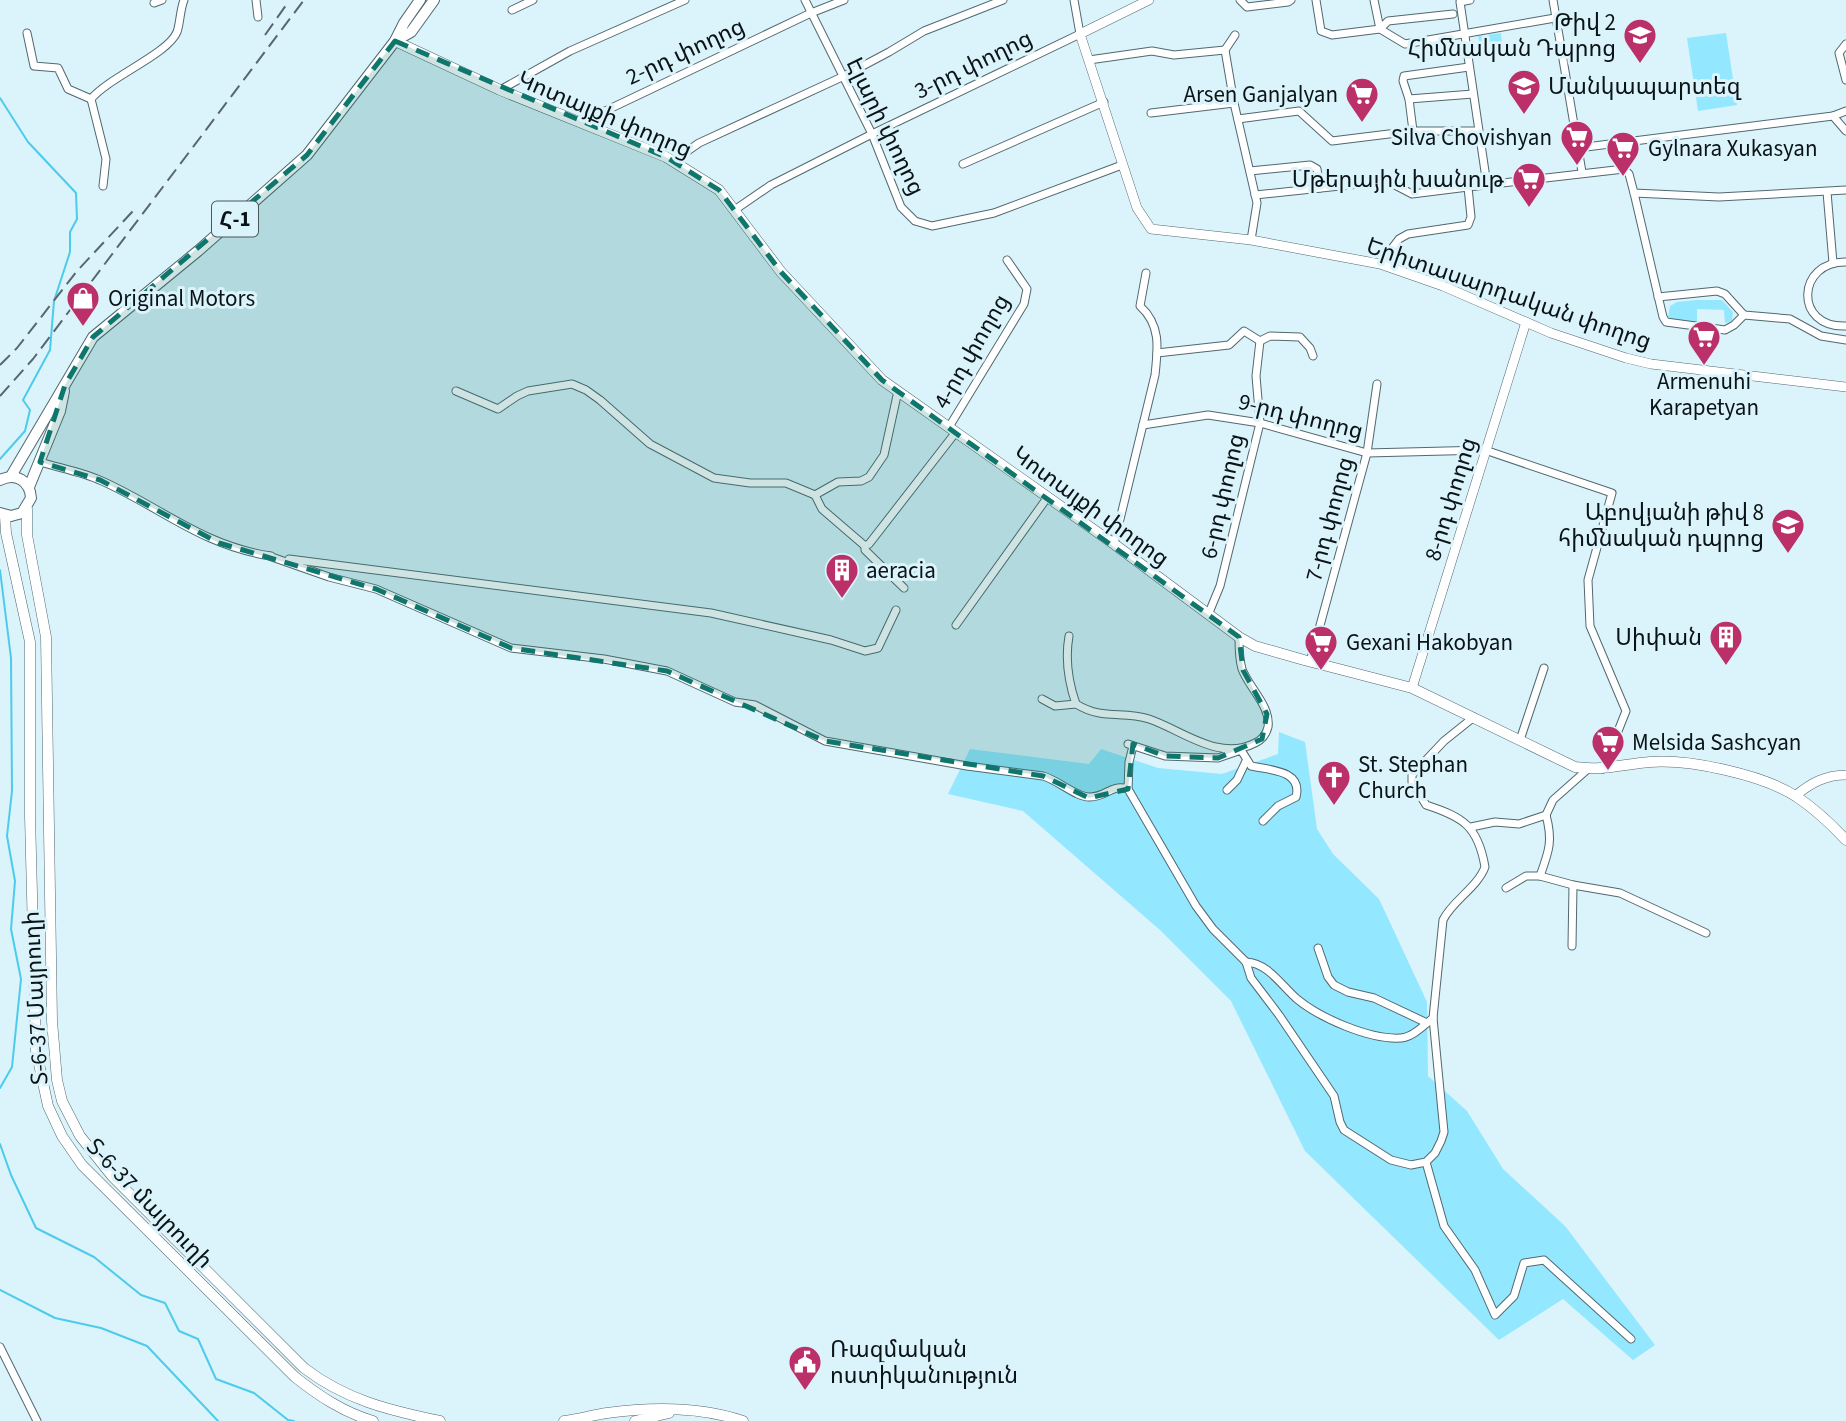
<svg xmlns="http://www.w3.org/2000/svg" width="1846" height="1421" font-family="'Source Sans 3','Noto Sans Armenian',sans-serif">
  <rect width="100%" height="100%" fill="#dbf3fb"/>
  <g fill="#93e7fe">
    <polygon points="1501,33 1502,43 1480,46 1478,36"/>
    <polygon points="1726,33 1737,105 1698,111 1687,38"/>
    <polygon points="1696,300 1722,300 1733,312 1732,321 1725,323 1724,310 1697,309 1697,323 1673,320 1668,317 1670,306 1677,302"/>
    <polygon points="1279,732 1305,742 1317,829 1333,854 1379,899 1427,1002 1428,1076 1467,1111 1503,1169 1565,1226 1655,1345 1633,1360 1563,1299 1499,1340 1305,1151 1231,1001 1160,930 1023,811 948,794 970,749 1089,764 1101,749 1158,768 1222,774 1278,754"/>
  </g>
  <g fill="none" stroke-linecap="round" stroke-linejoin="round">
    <g stroke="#4dcbea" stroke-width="2">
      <polyline points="0,98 28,142 76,193 77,219 70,232 70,252 54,301 50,350 23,400 30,410 25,431 0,459"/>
      <polyline points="0,570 11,658 12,791 7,836 15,881 11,929 21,979 12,1067 0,1088"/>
      <polyline points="0,1144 11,1175 36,1228 94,1257 141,1295 165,1303 179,1331 198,1339 216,1379 254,1393 288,1420 294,1421"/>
      <polyline points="0,1290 55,1318 101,1328 147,1346 218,1421"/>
    </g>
    <defs>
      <g id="minor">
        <polyline points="256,0 258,17"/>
        <polyline points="805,0 872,134 901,207 915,221 932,226 994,213 1122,165"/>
        <polyline points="1240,0 1247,7 1288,2 1291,0"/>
        <polyline points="1316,0 1321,31 1332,35 1380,29 1388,21 1453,14"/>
        <polyline points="1374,0 1380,29 1405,44 1555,18"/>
        <polyline points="1470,0 1460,2 1487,185"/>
        <polyline points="1553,0 1582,172"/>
        <polyline points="154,3 162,0"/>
        <polyline points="512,10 533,0"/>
        <polyline points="27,33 34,66 58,68 68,89 91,99"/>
        <polyline points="1846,44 1839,53 1846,80"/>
        <polyline points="1225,50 1234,103 1257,203 1251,240"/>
        <polyline points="1089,60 1152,51 1174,55 1225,50 1235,35"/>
        <polyline points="500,90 570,51 685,0"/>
        <polyline points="1409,99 1473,94"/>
        <polyline points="1151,113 1234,103"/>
        <polyline points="1833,116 1846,111"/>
        <polyline points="1238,119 1299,111 1332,141 1413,131 1478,131"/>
        <polyline points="582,122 811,13 844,0"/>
        <polyline points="1413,131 1409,99 1403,81 1404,76 1469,67"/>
        <polyline points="1578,148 1833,116 1846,131"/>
        <polyline points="673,161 699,143 842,77 889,52 924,31 1003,0"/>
        <polyline points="963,164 1104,102"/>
        <polyline points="1250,171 1310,165 1317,169 1320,188"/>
        <path d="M103 186 106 159 91 99C109 77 168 54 177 32 180 24 180 10 184 0"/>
        <polyline points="1827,192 1833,263"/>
        <polyline points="1634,193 1719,197 1846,190"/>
        <polyline points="1255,195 1387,181 1412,194 1468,187"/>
        <polyline points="736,209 771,185 872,134 1080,34 1074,0"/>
        <path d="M1846 262C1797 261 1793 328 1846 326"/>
        <polyline points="1380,264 1399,239 1408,234 1468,225 1471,217 1468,187 1624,169 1629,174 1634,193 1663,317 1666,322 1725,330 1734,325 1744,315 1790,319 1821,336 1846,340"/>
        <polyline points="1658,297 1717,291 1725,294 1744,315"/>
        <polyline points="1157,353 1229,345 1244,331 1260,341 1270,336 1300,337 1310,348 1313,356"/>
        <polyline points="456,391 498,409 517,396 528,391 572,384 586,390 600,400 650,444 714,478 750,483 786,483 815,495 838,482 861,481 869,477 884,455 898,391"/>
        <polyline points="1143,425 1208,415 1260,423 1367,453 1485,450 1612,493 1588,580 1590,626 1626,711 1603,769"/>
        <polyline points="949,427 1024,304 1027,289 1007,260"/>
        <path d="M40 462C60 468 83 472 102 481 162 508 203 546 271 556"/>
        <polyline points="815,495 822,509 865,546 869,544 956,432"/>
        <path d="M1114 544 1155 375C1158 348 1161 325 1140 306L1146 273"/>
        <polyline points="865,546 865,550 904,588"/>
        <path d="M269 556 329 577 376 589 511 648 604 659 667 671 735 702 755 705 825 741 967 766 1043 776C1058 780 1077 798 1090 797 1107 797 1110 784 1128 789L1129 762 1133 746"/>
        <polyline points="289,559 711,613 831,640 865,651 878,648 896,610"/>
        <polyline points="1208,615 1220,586 1260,423 1256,376 1260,341"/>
        <polyline points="956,625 1047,498"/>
        <path d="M1069 636C1065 659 1068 681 1076 704 1104 721 1122 710 1149 719 1182 730 1219 762 1255 743 1262 740 1266 735 1268 727 1271 706 1249 688 1242 669 1239 659 1239 648 1239 637"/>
        <polyline points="1310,662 1367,453 1377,384"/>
        <polyline points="1042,699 1055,706 1076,704"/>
        <polyline points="1520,740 1544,668"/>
        <path d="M1128 744 1165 756 1218 758 1241 750 1251 766C1269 770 1303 770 1296 797L1278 806 1263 821"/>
        <path d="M1128 789 1196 906 1213 929 1246 962 1251 978 1279 1015 1334 1096 1340 1122 1344 1130 1391 1160 1411 1165 1426 1162 1435 1153 1441 1141 1444 1132 1433 1018 1443 920C1452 901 1477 888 1485 867 1478 826 1463 817 1426 805L1412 782V775L1444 741 1474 717"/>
        <polyline points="1227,790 1237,780 1246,761"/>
        <polyline points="1471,827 1495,822 1519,824 1546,815 1553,800 1588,769"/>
        <path d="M1540 876C1549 851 1553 841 1546 815"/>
        <polyline points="1506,888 1526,876 1540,876 1573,885 1620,893 1706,933"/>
        <polyline points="1572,946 1573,885"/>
        <polyline points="1318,948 1328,977 1334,985 1348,992 1374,998 1427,1023"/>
        <path d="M1246 962C1268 963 1281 985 1297 999 1320 1018 1370 1040 1401 1038 1413 1037 1424 1025 1433 1018"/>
        <polyline points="1426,1162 1444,1226 1475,1270 1495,1315 1514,1296 1524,1263 1544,1260 1631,1339"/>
        <polyline points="0,1347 37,1421"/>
      </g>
      <g id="tertiary">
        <polyline points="1149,0 1080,34 1137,208 1151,229 1251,240 1380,264 1443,286 1551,333 1626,358 1651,364 1846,387"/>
        <polyline points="1412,688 1526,322"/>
        <path d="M1795 796C1811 783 1825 775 1846 775"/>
      </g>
      <g id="secondary">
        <path d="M395 41 500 90 666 157 719 190 781 272 882 380 1114 544 1239 637 1255 646 1304 660 1412 688 1575 767C1602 771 1624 764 1650 762 1690 759 1764 775 1797 797 1815 809 1831 824 1846 840"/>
        <path d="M27 509V535L46 637 52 1021 57 1080 62 1101 80 1136 112 1176 304 1368C346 1400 388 1410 440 1421"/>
        <path d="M5 516 6 533 30 642V816L36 1050 48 1106 62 1136 82 1165 295 1377C319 1396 343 1412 373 1421"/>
        <path d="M564 1421C579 1419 593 1415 607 1413 651 1407 701 1407 743 1421"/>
        <polyline points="635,1421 669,1413"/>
      </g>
      <g id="primary">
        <polyline points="395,41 411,32 434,0"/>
        <polyline points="11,476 93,337 198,251 307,155 395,41 404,23 420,0"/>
        <path d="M0 480C16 472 30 481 31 498L22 513 11 516 0 513"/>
        <polyline points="29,487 60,411 64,391"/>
      </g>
    </defs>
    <use href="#minor" stroke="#52686f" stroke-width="9"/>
    <use href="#tertiary" stroke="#52686f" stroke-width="10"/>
    <use href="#secondary" stroke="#52686f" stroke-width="11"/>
    <use href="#primary" stroke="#52686f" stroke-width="12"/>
    <use href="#minor" stroke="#fff" stroke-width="7"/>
    <use href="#tertiary" stroke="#fff" stroke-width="9"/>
    <use href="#secondary" stroke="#fff" stroke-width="10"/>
    <use href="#primary" stroke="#fff" stroke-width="10"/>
    <g stroke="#58676b" stroke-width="2" stroke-dasharray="14 7" stroke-linecap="butt">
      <polyline points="265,35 289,1"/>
      <polyline points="0,365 17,348 77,271 133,211"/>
      <polyline points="0,396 33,359 304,0"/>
    </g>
  </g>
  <path fill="#0f766e" fill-opacity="0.2" stroke="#0f766e" stroke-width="5" stroke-dasharray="14 9" stroke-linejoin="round" d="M395 41 666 157 719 190 781 272 882 380 1239 637 1243 670 1267 714 1262 739 1218 758 1165 756 1133 744 1128 789 1089 798 1043 776 825 741 667 671 511 648 376 589 219 543 100 480 40 462 65 385 93 337 307 155Z"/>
  <defs>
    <symbol id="school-pin" viewBox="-11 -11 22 30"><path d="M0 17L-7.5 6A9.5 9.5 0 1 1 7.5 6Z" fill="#bb3069" stroke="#dbf3fb"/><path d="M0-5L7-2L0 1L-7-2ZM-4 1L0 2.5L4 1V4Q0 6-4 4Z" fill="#fff"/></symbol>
    <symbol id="supermarket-pin" viewBox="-11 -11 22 30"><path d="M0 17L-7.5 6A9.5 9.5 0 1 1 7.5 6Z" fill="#bb3069" stroke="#dbf3fb"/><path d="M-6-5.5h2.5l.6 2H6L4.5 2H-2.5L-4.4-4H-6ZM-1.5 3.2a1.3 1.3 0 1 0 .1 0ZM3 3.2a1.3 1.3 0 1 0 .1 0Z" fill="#fff"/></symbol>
    <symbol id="shop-pin" viewBox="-11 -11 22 30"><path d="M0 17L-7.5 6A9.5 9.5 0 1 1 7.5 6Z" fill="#bb3069" stroke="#dbf3fb"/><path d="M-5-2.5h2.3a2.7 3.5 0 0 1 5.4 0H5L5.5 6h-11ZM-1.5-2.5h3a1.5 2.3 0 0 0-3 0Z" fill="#fff"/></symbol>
    <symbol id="building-pin" viewBox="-11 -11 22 30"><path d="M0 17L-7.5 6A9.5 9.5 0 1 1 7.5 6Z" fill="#bb3069" stroke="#dbf3fb"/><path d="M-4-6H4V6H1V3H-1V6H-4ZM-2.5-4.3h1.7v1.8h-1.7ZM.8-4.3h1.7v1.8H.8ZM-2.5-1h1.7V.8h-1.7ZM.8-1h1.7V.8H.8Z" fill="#fff"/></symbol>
    <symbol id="church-pin" viewBox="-11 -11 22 30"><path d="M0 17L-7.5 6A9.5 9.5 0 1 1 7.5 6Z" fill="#bb3069" stroke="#dbf3fb"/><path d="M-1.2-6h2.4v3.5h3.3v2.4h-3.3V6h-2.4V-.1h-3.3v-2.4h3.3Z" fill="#fff"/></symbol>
    <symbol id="civic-pin" viewBox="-11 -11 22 30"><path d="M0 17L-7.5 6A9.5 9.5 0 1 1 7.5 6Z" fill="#bb3069" stroke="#dbf3fb"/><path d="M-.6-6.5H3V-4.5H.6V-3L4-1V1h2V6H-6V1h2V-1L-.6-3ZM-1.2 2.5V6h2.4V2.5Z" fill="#fff"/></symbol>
  </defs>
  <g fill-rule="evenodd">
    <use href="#school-pin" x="1621" y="16" width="38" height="52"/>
    <use href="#school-pin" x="1505" y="67" width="38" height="52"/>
    <use href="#supermarket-pin" x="1343" y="75" width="38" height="52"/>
    <use href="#supermarket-pin" x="1558" y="118" width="38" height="52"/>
    <use href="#supermarket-pin" x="1604" y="129" width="38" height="52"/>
    <use href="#supermarket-pin" x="1510" y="160" width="38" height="52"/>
    <use href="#shop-pin" x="64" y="279" width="38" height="52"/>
    <use href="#supermarket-pin" x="1685" y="318" width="38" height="52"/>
    <use href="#school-pin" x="1769" y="506" width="38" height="52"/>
    <use href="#building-pin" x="823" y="551" width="38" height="52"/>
    <use href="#building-pin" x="1707" y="618" width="38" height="52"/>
    <use href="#supermarket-pin" x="1302" y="623" width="38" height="52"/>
    <use href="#supermarket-pin" x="1589" y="723" width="38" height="52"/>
    <use href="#church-pin" x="1315" y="758" width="38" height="52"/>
    <use href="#civic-pin" x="786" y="1343" width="38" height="52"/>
  </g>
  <g text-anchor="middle" stroke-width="6" stroke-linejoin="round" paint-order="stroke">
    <rect fill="#dbf3fb" stroke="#49565a" stroke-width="2" x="212" y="201.5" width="46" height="35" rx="5"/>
    <g font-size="21" font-weight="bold" fill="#0a1315">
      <text x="235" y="226">Հ-1</text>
    </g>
    <g font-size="23" fill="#0a1315" stroke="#dbf3fb" text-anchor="start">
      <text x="1616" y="30" text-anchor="end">Թիվ 2<tspan x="1616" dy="26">Հիմնական Դպրոց</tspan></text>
      <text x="1548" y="94">Մանկապարտեզ</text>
      <text x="1338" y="102" text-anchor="end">Arsen Ganjalyan</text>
      <text x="1552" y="145" text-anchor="end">Silva Chovishyan</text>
      <text x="1648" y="156">Gylnara Xukasyan</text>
      <text x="1504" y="187" text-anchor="end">Մթերային խանութ</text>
      <text x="108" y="306">Original Motors</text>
      <text x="1704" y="389" text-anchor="middle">Armenuhi<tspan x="1704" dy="26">Karapetyan</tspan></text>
      <text x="1764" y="520" text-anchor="end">Աբովյանի թիվ 8<tspan x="1764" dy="26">հիմնական դպրոց</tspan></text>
      <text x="866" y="578">aeracia</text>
      <text x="1702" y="645" text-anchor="end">Սիփան</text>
      <text x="1346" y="650">Gexani Hakobyan</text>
      <text x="1632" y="750">Melsida Sashcyan</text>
      <text x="1358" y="772">St. Stephan<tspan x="1358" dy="26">Church</tspan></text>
      <text x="830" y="1357">Ռազմական<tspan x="830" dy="26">ոստիկանություն</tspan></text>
    </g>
    <g font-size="23" fill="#0a1315" stroke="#dbf3fb">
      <text transform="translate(685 51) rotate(-25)" y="8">2-րդ փողոց</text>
      <text transform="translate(973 64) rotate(-26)" y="8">3-րդ փողոց</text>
      <text transform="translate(605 114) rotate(23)" y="8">Կոտայքի փողոց</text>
      <text transform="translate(886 126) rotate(64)" y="8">Էլարի փողոց</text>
      <text transform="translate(1509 293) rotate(19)" y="8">Երիտասարդական փողոց</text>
      <text transform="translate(971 351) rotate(-60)" y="8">4-րդ փողոց</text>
      <text transform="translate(1301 416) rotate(14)" y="8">9-րդ փողոց</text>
      <text transform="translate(1222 496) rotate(-77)" y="8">6-րդ փողոց</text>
      <text transform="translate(1450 499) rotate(-73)" y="8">8-րդ փողոց</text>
      <text transform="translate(1091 506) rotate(36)" y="8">Կոտայքի փողոց</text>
      <text transform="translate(1329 519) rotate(-75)" y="8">7-րդ փողոց</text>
      <text transform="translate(35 998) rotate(-93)" y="8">Տ-6-37 Մայրուղի</text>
      <text transform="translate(150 1203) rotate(46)" y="8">Տ-6-37 մայրուղի</text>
    </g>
  </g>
</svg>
